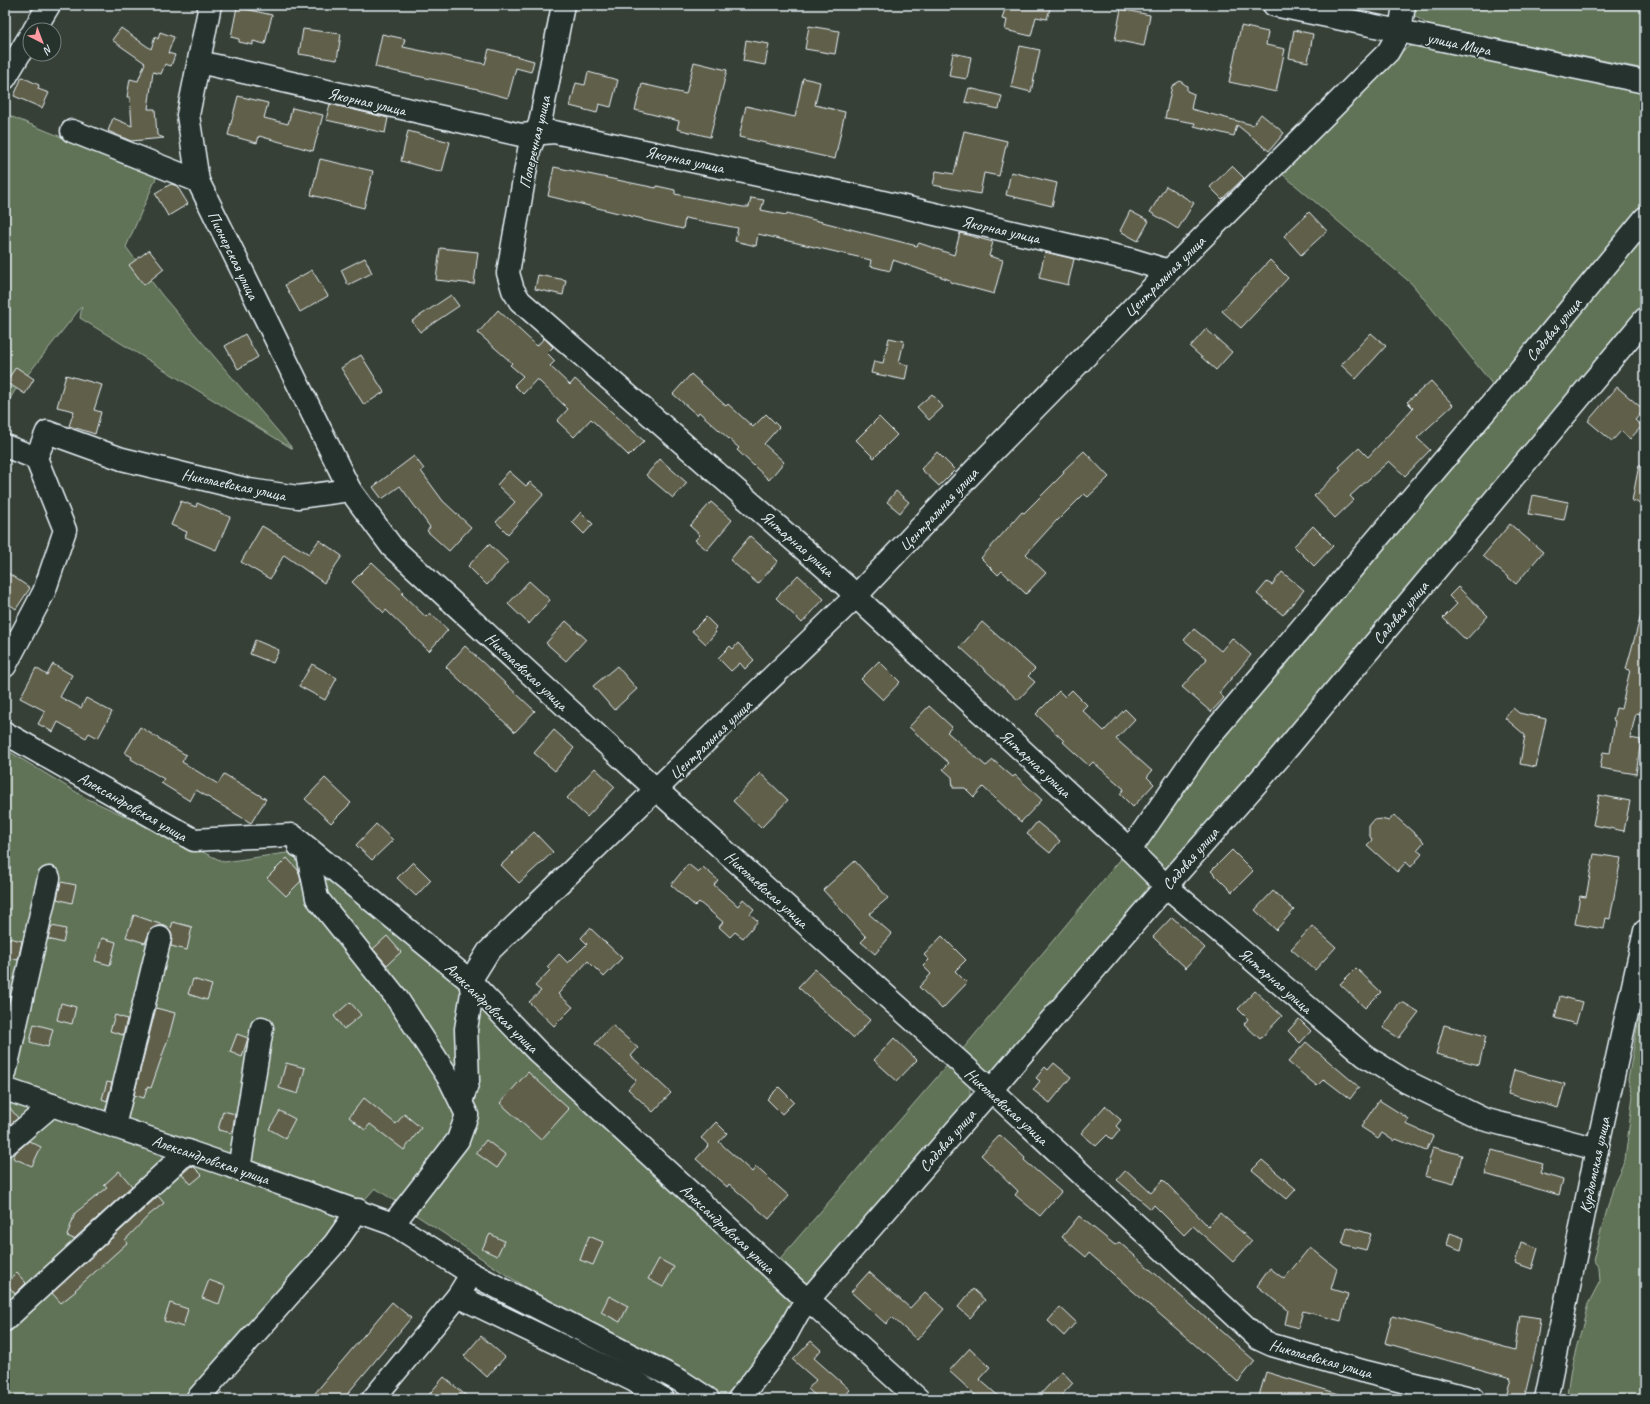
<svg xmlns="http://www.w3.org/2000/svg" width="1650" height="1404" font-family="Caveat,sans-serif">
  <rect width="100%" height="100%" fill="#374036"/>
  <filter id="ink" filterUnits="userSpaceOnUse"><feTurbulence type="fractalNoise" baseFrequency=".025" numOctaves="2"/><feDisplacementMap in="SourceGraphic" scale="8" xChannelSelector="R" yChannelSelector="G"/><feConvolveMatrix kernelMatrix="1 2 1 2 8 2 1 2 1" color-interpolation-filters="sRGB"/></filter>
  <g filter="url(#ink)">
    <g fill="#607356" stroke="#a4b2a7">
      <polygon points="1411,5 1645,5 1645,69 1428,25 1415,16"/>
      <polygon points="1421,44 1645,93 1645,209 1497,390 1412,284 1281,173 1397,55 1408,47"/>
      <polygon points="5,114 157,176 126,247 161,294 293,449 80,318 82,306 14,392 5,408"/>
      <polygon points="1645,228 1645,308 1277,753 1171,870 1158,867 1145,852 1146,838 1209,747"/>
      <polygon points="5,749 86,798 224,862 307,850 472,993 792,1295 791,1311 747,1378 723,1396 722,1399 694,1399 375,1188 188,1399 5,1399"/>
      <polygon points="1125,854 1153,879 1154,893 990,1075 957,1056"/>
      <polygon points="1645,984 1645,1399 1568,1399 1567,1394 1570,1373 1588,1304 1600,1281 1599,1268 1593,1260 1615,1181 1625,1160 1633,1095 1628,1080"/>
      <path d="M950 1062C966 1079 974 1081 968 1105L810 1289 776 1263Z"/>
    </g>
    <g fill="#605e4a" stroke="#e8f1f8">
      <polygon points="1006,5 1051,5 1047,19 1036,17 1031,36 1005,30 1007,20 1002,19"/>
      <polygon points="237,7 272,15 265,44 253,41 253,45 239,42 239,39 231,37"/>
      <polygon points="1121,9 1150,15 1144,46 1115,40"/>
      <polygon points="809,26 839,31 835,54 805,49"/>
      <polygon points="1241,26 1268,32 1266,45 1285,49 1276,92 1229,82"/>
      <polygon points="121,28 151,49 155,37 158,39 160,32 174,37 168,53 175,55 171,66 165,64 161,74 153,72 148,109 155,109 157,135 164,138 131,141 108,131 113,118 132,126 130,97 127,97 130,79 138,81 145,63 112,40"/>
      <polygon points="303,29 341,34 337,60 299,54"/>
      <polygon points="1294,30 1313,34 1308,62 1289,58"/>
      <polygon points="382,34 405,39 403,47 485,64 489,49 534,61 531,72 516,68 508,98 478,90 478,89 375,67"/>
      <polygon points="746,40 769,44 765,65 743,61"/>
      <polygon points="1020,46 1040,50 1031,92 1011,87"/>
      <polygon points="953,53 971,57 967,79 949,76"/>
      <polygon points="694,62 727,70 710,137 677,129 679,121 635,110 642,84 686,94"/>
      <polygon points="588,72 618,80 611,107 599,104 597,113 570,106 576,83 585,85"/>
      <polygon points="22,77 39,85 38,89 49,93 42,108 14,96"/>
      <polygon points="803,78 820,82 815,105 845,112 835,159 739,137 746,106 795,117"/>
      <polygon points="1180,81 1187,86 1187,91 1194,94 1191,109 1253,125 1261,114 1284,133 1269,151 1237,125 1234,136 1194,126 1195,123 1165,118 1172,86"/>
      <polygon points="969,88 1002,96 999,109 965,102"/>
      <polygon points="238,96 268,103 264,118 288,124 292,108 323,115 313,151 259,136 257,143 228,135"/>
      <polygon points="330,104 388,118 385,133 326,120"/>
      <polygon points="408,131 450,142 442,172 401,161"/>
      <polygon points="964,131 1007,141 999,176 984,173 980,194 933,185 936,171 954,174"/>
      <polygon points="320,159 373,171 364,208 311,195"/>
      <polygon points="1232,166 1244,178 1222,199 1210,187"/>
      <polygon points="554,167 656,188 657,186 675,190 675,194 743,207 749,207 751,198 764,200 761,210 786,215 787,213 917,246 919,243 954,255 960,233 993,242 989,256 1003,260 994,294 950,282 950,280 893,260 890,271 870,266 871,260 758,234 756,246 735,241 738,228 685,218 683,229 643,220 643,219 548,196"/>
      <polygon points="1011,172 1057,183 1052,206 1006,195"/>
      <polygon points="171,184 177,186 188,204 168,216 155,193"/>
      <polygon points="1166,186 1194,203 1178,229 1150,212"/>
      <polygon points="1130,211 1149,221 1138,241 1120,231"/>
      <polygon points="1309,212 1327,231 1301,255 1284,236"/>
      <polygon points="440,248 478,252 474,284 436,280"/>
      <polygon points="149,250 164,269 144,285 129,265"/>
      <polygon points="1045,252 1074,259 1068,285 1039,278"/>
      <polygon points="365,258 372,273 348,285 341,270"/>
      <polygon points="1270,260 1288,278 1241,328 1222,311"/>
      <polygon points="312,270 328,296 300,312 285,285"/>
      <polygon points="538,275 566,280 563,295 535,289"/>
      <polygon points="451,295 459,306 420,332 412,321"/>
      <polygon points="498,310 537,346 544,338 553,347 547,353 555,361 550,366 570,385 575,379 644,441 629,456 591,419 574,437 557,421 568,409 537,379 523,394 514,385 523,376 510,365 512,363 478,333"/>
      <polygon points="1206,329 1232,352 1216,370 1190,347"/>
      <polygon points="1371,333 1386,346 1356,379 1341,365"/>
      <polygon points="245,334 258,357 238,369 225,346"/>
      <polygon points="889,338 904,341 899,363 908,365 905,380 871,373 874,361 883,363"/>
      <polygon points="361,355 384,392 364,405 341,368"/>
      <polygon points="16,367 34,379 25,394 6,382"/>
      <polygon points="691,374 726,406 728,404 753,427 766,414 779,427 764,444 784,462 769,480 737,450 739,448 699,412 697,415 673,394"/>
      <polygon points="66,375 102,385 94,410 101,412 95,434 69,426 74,411 57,407"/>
      <polygon points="1431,381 1453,405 1417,438 1430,450 1405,476 1389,461 1350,496 1354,500 1335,518 1314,496 1341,470 1339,467 1359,448 1368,457 1413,408 1407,402"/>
      <polygon points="1617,387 1644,410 1635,420 1642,426 1630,439 1621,431 1612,441 1588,421"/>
      <polygon points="932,394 943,407 929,420 917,407"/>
      <polygon points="879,417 897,435 874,458 856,440"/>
      <polygon points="1084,451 1109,477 1088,497 1084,494 1057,521 1057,520 1026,554 1046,573 1026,594 1002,571 998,575 981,558 1022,512 1024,513 1064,473 1063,471"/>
      <polygon points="937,452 955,470 939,486 921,469"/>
      <polygon points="414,456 424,469 421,471 443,501 471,527 449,551 427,531 430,527 400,486 382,499 373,487"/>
      <polygon points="660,459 687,483 673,498 646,475"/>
      <polygon points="1639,465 1645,466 1645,504 1632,501"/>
      <polygon points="509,471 526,486 530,482 544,494 508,534 496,522 515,502 497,485"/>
      <polygon points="896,491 909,502 900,513 887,502"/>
      <polygon points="1533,495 1568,502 1564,520 1529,514"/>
      <polygon points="181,501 196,507 197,503 230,517 216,550 185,537 187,532 171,525"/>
      <polygon points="711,502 732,520 707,550 695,540 700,535 690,526"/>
      <polygon points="581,512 593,524 584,534 572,522"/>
      <polygon points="1510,524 1543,552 1516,584 1483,556"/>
      <polygon points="262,526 309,554 319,540 342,556 324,583 284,555 270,579 241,562"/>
      <polygon points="1313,526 1333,546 1314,566 1294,546"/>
      <polygon points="750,536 778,561 758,584 730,560"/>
      <polygon points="489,544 508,562 487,585 468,566"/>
      <polygon points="372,562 404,592 402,594 426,617 430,613 448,630 429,651 386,610 384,613 352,582"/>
      <polygon points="5,571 30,588 16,609 5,601"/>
      <polygon points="1282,572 1304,590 1283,615 1257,594 1267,582 1272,585"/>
      <polygon points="798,575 824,599 802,623 776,598"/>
      <polygon points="529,581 550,600 529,624 508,604"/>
      <polygon points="1458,587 1488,616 1466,640 1443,618 1457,604 1449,596"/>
      <polygon points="1641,615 1645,616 1645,715 1636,713 1630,738 1641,740 1636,774 1600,768 1603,752 1610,753 1615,721 1613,720 1616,708 1621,709 1630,670 1626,669"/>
      <polygon points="706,617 716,627 714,630 716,632 706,644 692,631"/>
      <polygon points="566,621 586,639 566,661 546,643"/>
      <polygon points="982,622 1035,669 1028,676 1035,682 1018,700 960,647"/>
      <polygon points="1194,629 1221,651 1232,638 1251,655 1219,693 1224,698 1211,712 1182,687 1207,659 1184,640"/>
      <polygon points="255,640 279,650 273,663 250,654"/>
      <polygon points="738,643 754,660 745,669 740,663 731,671 718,658 730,646 733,649"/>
      <polygon points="465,646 535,711 515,732 446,667"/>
      <polygon points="879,661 900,682 883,700 861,679"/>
      <polygon points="53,664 72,675 60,697 81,708 86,698 112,712 98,738 89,733 86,738 58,722 53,732 38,724 45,711 20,698 36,668 47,675"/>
      <polygon points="312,664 337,678 325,700 299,686"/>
      <polygon points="617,666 637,689 614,710 593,686"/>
      <polygon points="1072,690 1087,705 1082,710 1104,731 1125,709 1135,719 1116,739 1152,771 1147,777 1154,784 1133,807 1120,794 1124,789 1093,762 1089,766 1063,742 1064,741 1036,714 1059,691 1065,697"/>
      <polygon points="929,706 952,727 947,732 986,766 993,760 1013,777 1015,775 1042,800 1021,822 983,787 974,797 965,788 953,788 952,777 943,769 949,763 909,727"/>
      <polygon points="1513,708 1519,713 1546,719 1536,767 1520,764 1525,735 1505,718"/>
      <polygon points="140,727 186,755 182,762 218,784 224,774 266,799 251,823 196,790 190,801 161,783 164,779 131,759 132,757 125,753"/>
      <polygon points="554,730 574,748 555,771 534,753"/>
      <polygon points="595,768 615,787 587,817 567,798"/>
      <polygon points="760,773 788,800 761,828 733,801"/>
      <polygon points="325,778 351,803 331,823 305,799"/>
      <polygon points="1599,795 1630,801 1624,831 1593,825"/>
      <polygon points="1394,815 1424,842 1417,850 1422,854 1411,867 1406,862 1397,872 1367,845 1372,840 1369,834 1369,826 1374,820 1381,819 1389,821"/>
      <polygon points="1037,822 1060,841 1050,853 1027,834"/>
      <polygon points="376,824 393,840 372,860 356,845"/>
      <polygon points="534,832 553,852 519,883 501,865 513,854 512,853"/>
      <polygon points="1232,850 1253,871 1232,892 1211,871"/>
      <polygon points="1594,854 1621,858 1610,919 1606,918 1604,929 1575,924 1580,896 1586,897"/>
      <polygon points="287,858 298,870 301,881 286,896 267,878"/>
      <polygon points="855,861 888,898 869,914 892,934 875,954 861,942 866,937 823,890"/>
      <polygon points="413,862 431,880 416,896 397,878"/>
      <polygon points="688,864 698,872 703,867 718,880 714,885 738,906 743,899 754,909 750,914 758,921 743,938 735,932 730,937 719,927 723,922 699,902 695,906 671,885"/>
      <polygon points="61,882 76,885 72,903 57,899"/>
      <polygon points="1273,891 1294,910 1276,930 1255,910"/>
      <polygon points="134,915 171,928 173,922 192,927 187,950 171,946 172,934 168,929 163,926 157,926 151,929 145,943 126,937"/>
      <polygon points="1172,917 1205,948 1186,968 1153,937"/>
      <polygon points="52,926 66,929 63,943 48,939"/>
      <polygon points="1312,926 1336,947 1315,970 1291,949"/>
      <polygon points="590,928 622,958 604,977 588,961 558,994 573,1007 554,1026 529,1002 541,991 535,986 550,970 547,967 559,954 568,963 587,944 581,938"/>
      <polygon points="387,936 401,952 387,965 373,949"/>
      <polygon points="942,936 966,960 955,971 967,983 942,1009 919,987 931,974 923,966 929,960 924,955"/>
      <polygon points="9,938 22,941 18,960 5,957"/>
      <polygon points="102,938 116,942 110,965 95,961"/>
      <polygon points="1356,968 1381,992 1365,1008 1340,984"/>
      <polygon points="815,969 870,1020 854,1038 798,987"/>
      <polygon points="193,979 212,985 207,1000 188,994"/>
      <polygon points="1255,991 1282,1016 1260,1039 1244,1024 1248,1019 1238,1009"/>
      <polygon points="1560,996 1582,1002 1576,1024 1555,1018"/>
      <polygon points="350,1002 361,1015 344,1029 334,1016"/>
      <polygon points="61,1003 76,1007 72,1024 57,1020"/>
      <polygon points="1399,1003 1404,1003 1419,1012 1399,1038 1383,1028"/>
      <polygon points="156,1008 175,1013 169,1036 151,1088 147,1087 144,1098 134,1095"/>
      <polygon points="115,1015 127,1019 123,1035 110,1031"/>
      <polygon points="1299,1019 1311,1031 1300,1043 1288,1031"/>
      <polygon points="34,1024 53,1029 48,1047 30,1042"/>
      <polygon points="612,1025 638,1048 631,1056 671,1093 653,1112 628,1089 636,1080 595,1044"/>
      <polygon points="1444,1025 1486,1036 1479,1065 1436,1054"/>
      <polygon points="237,1034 248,1038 242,1057 230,1052"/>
      <polygon points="894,1038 917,1060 897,1081 874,1060"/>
      <polygon points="1306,1042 1359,1087 1350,1099 1324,1079 1317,1086 1288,1062"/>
      <polygon points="286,1063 305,1068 298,1094 279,1088"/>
      <polygon points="1054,1063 1071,1077 1050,1103 1033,1090 1040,1081 1036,1078 1045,1067 1048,1070"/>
      <polygon points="1514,1070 1565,1084 1558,1108 1508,1094"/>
      <polygon points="528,1072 569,1109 541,1140 500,1103"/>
      <polygon points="107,1082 112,1083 107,1101 102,1099"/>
      <polygon points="779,1087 794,1102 782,1114 767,1099"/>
      <polygon points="364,1098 396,1124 404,1114 421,1128 404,1150 370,1124 365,1130 349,1117"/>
      <polygon points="1379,1100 1409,1119 1406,1124 1433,1136 1426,1151 1396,1139 1394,1141 1382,1133 1378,1138 1361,1127"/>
      <polygon points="5,1102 18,1118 5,1129"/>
      <polygon points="1105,1106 1121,1120 1116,1126 1120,1130 1112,1140 1107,1135 1096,1146 1081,1133"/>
      <polygon points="223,1111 235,1114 232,1133 218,1130"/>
      <polygon points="280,1111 295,1119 285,1138 269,1129"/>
      <polygon points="716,1122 727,1133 719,1142 752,1172 756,1167 789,1196 769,1219 729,1184 727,1187 696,1159 709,1145 701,1138"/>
      <polygon points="1000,1135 1025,1158 1024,1160 1061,1192 1040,1216 1015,1195 1018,1191 981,1155"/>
      <polygon points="486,1140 506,1155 497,1168 476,1153"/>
      <polygon points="29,1141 41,1147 32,1166 13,1158 16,1152"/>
      <polygon points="1433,1147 1462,1155 1454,1184 1425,1176"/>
      <polygon points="1492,1150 1543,1164 1540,1173 1563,1180 1559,1195 1485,1174"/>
      <polygon points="1262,1160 1296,1189 1287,1199 1252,1170"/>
      <polygon points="191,1166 194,1167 202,1175 191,1184 182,1174"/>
      <polygon points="1126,1170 1151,1193 1163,1180 1208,1226 1220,1213 1252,1241 1233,1262 1193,1226 1184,1235 1154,1205 1151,1209 1117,1180"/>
      <polygon points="119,1171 132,1186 74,1239 67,1236 75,1213 107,1188 104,1185"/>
      <polygon points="158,1196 164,1203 149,1215 125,1240 127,1243 75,1290 76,1291 61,1303 52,1293"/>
      <polygon points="1079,1216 1115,1245 1119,1242 1255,1361 1238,1382 1089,1253 1086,1257 1062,1237"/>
      <polygon points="1347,1227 1371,1234 1366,1250 1342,1244"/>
      <polygon points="1450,1233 1464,1238 1461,1250 1447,1245"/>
      <polygon points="490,1234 504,1241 497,1256 482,1249"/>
      <polygon points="589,1236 603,1242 593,1265 580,1260"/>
      <polygon points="1521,1242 1538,1248 1532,1269 1515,1263"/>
      <polygon points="1310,1247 1337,1269 1331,1289 1348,1294 1341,1321 1303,1311 1298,1328 1285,1324 1288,1310 1257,1286 1270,1268 1284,1279"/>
      <polygon points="659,1259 674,1267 663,1287 648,1279"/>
      <polygon points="869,1272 910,1308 925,1292 944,1309 917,1340 892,1317 886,1324 851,1292"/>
      <polygon points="17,1273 26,1283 15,1294 6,1283"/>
      <polygon points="209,1280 225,1286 219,1304 202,1298"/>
      <polygon points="973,1289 985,1300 970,1318 958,1307"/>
      <polygon points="609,1296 628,1306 620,1322 601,1312"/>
      <polygon points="392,1302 411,1318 343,1399 310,1399"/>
      <polygon points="170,1303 188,1309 183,1327 164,1321"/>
      <polygon points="1060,1307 1076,1322 1064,1336 1048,1321"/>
      <polygon points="1520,1315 1540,1318 1536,1348 1524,1399 1506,1397 1511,1378 1385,1343 1392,1316 1515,1350"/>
      <polygon points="481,1336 505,1357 487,1377 464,1356"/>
      <polygon points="811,1341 821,1350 814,1358 850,1390 842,1399 819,1399 808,1389 816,1380 793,1360"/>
      <polygon points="970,1348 990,1367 979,1379 1002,1399 980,1399 949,1371"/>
      <polygon points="1062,1371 1073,1383 1058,1399 1036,1399"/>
      <polygon points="1266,1372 1346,1396 1346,1399 1258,1399"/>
      <polygon points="444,1377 470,1399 425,1399"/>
    </g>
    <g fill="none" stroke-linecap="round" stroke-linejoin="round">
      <defs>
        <g id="minor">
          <polyline points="210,5 188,115 198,181 350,490 392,547 648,782 991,1090 1259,1339 1272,1345 1366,1372 1474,1399"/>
          <polyline points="563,5 540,123 529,150 508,273 513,290 520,301 846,586 868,608 1130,850 1166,886 1365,1056 1405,1081 1483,1119 1597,1149"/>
          <polyline points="1274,5 1645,82"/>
          <polyline points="34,30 49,5"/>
          <polyline points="199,62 521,135 554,132 844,193 1133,260 1169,271"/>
          <polyline points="5,78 30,36"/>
          <polyline points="72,131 198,181"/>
          <polyline points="5,446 36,458"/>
          <polyline points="5,666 44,592 65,530 36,458 47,432 122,459 249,490 298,497 350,490"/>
          <polyline points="5,733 194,840 292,835 470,981 537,1051 797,1291 819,1309 918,1399"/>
          <polyline points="299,846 307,850 317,898 396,997 450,1080 467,1115 458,1140 393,1224"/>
          <polyline points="1130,850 1204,743 1500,394 1645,218"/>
          <polyline points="470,981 488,952 856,596 985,459 1169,271 1388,52 1400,31 1404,5"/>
          <polyline points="5,1073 49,878"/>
          <polyline points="5,1089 239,1169 393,1224 472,1274 679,1380 708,1399"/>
          <polyline points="461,1102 468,1081 466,1029 472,993 470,981"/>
          <polyline points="114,1126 160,938"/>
          <polyline points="5,1145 52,1105"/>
          <polyline points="239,1169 262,1028"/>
          <polyline points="458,1296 633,1380 663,1399"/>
          <polyline points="5,1320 188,1151"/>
          <polyline points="197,1399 335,1243 358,1210"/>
          <polyline points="373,1399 458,1296 466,1283"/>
          <polyline points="739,1399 780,1346 798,1313 808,1300 991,1090 1166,886 1280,757 1645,319"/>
          <polyline points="1546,1399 1597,1149 1645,931"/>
        </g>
      </defs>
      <use href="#minor" stroke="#e8f1f8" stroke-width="25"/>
      <use href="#minor" stroke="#26332d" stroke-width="22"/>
    </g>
  </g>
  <g text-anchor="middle" stroke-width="3" stroke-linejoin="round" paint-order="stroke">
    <g font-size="16" fill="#e8f1f8" stroke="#26332d">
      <text transform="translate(1459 43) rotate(12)" y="6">улица Мира</text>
      <text transform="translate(367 101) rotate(13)" y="6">Якорная улица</text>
      <text transform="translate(534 142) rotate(-77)" y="6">Поперечная улица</text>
      <text transform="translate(685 159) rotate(12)" y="6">Якорная улица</text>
      <text transform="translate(1001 229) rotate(13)" y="6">Якорная улица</text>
      <text transform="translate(234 255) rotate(64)" y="6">Пионерская улица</text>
      <text transform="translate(1164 276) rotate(-45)" y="6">Центральная улица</text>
      <text transform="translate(1553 329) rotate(-50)" y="6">Садовая улица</text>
      <text transform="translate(234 484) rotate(12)" y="6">Николаевская улица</text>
      <text transform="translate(938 509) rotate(-47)" y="6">Центральная улица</text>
      <text transform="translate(798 543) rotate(41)" y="6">Янтарная улица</text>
      <text transform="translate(1400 612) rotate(-50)" y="6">Садовая улица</text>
      <text transform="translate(527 671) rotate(43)" y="6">Николаевская улица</text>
      <text transform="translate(710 739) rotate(-44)" y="6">Центральная улица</text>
      <text transform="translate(1036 763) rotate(43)" y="6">Янтарная улица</text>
      <text transform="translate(133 806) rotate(30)" y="6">Александровская улица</text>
      <text transform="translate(1190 858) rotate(-49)" y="6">Садовая улица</text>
      <text transform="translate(767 889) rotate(42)" y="6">Николаевская улица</text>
      <text transform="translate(1276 980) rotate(41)" y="6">Янтарная улица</text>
      <text transform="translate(492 1007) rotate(44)" y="6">Александровская улица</text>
      <text transform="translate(1007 1106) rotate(42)" y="6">Николаевская улица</text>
      <text transform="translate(947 1140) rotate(-49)" y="6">Садовая улица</text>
      <text transform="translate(211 1159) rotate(19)" y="6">Александровская улица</text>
      <text transform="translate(1594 1165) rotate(-78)" y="6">Курдюмская улица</text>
      <text transform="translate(728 1228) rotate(43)" y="6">Александровская улица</text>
      <text transform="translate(1321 1358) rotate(16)" y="6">Николаевская улица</text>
    </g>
  </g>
  <rect width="1650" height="1404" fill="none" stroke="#26332d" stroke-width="20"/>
  <rect x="10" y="10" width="1630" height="1384" fill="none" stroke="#e8f1f8" stroke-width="1.5" filter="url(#ink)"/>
  <g transform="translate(42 42) rotate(138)"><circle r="19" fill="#26332d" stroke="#747f7e"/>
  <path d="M0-3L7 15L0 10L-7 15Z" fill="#ff9aa2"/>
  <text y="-6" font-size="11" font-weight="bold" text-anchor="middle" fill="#e8f1f8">N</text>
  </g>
</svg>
